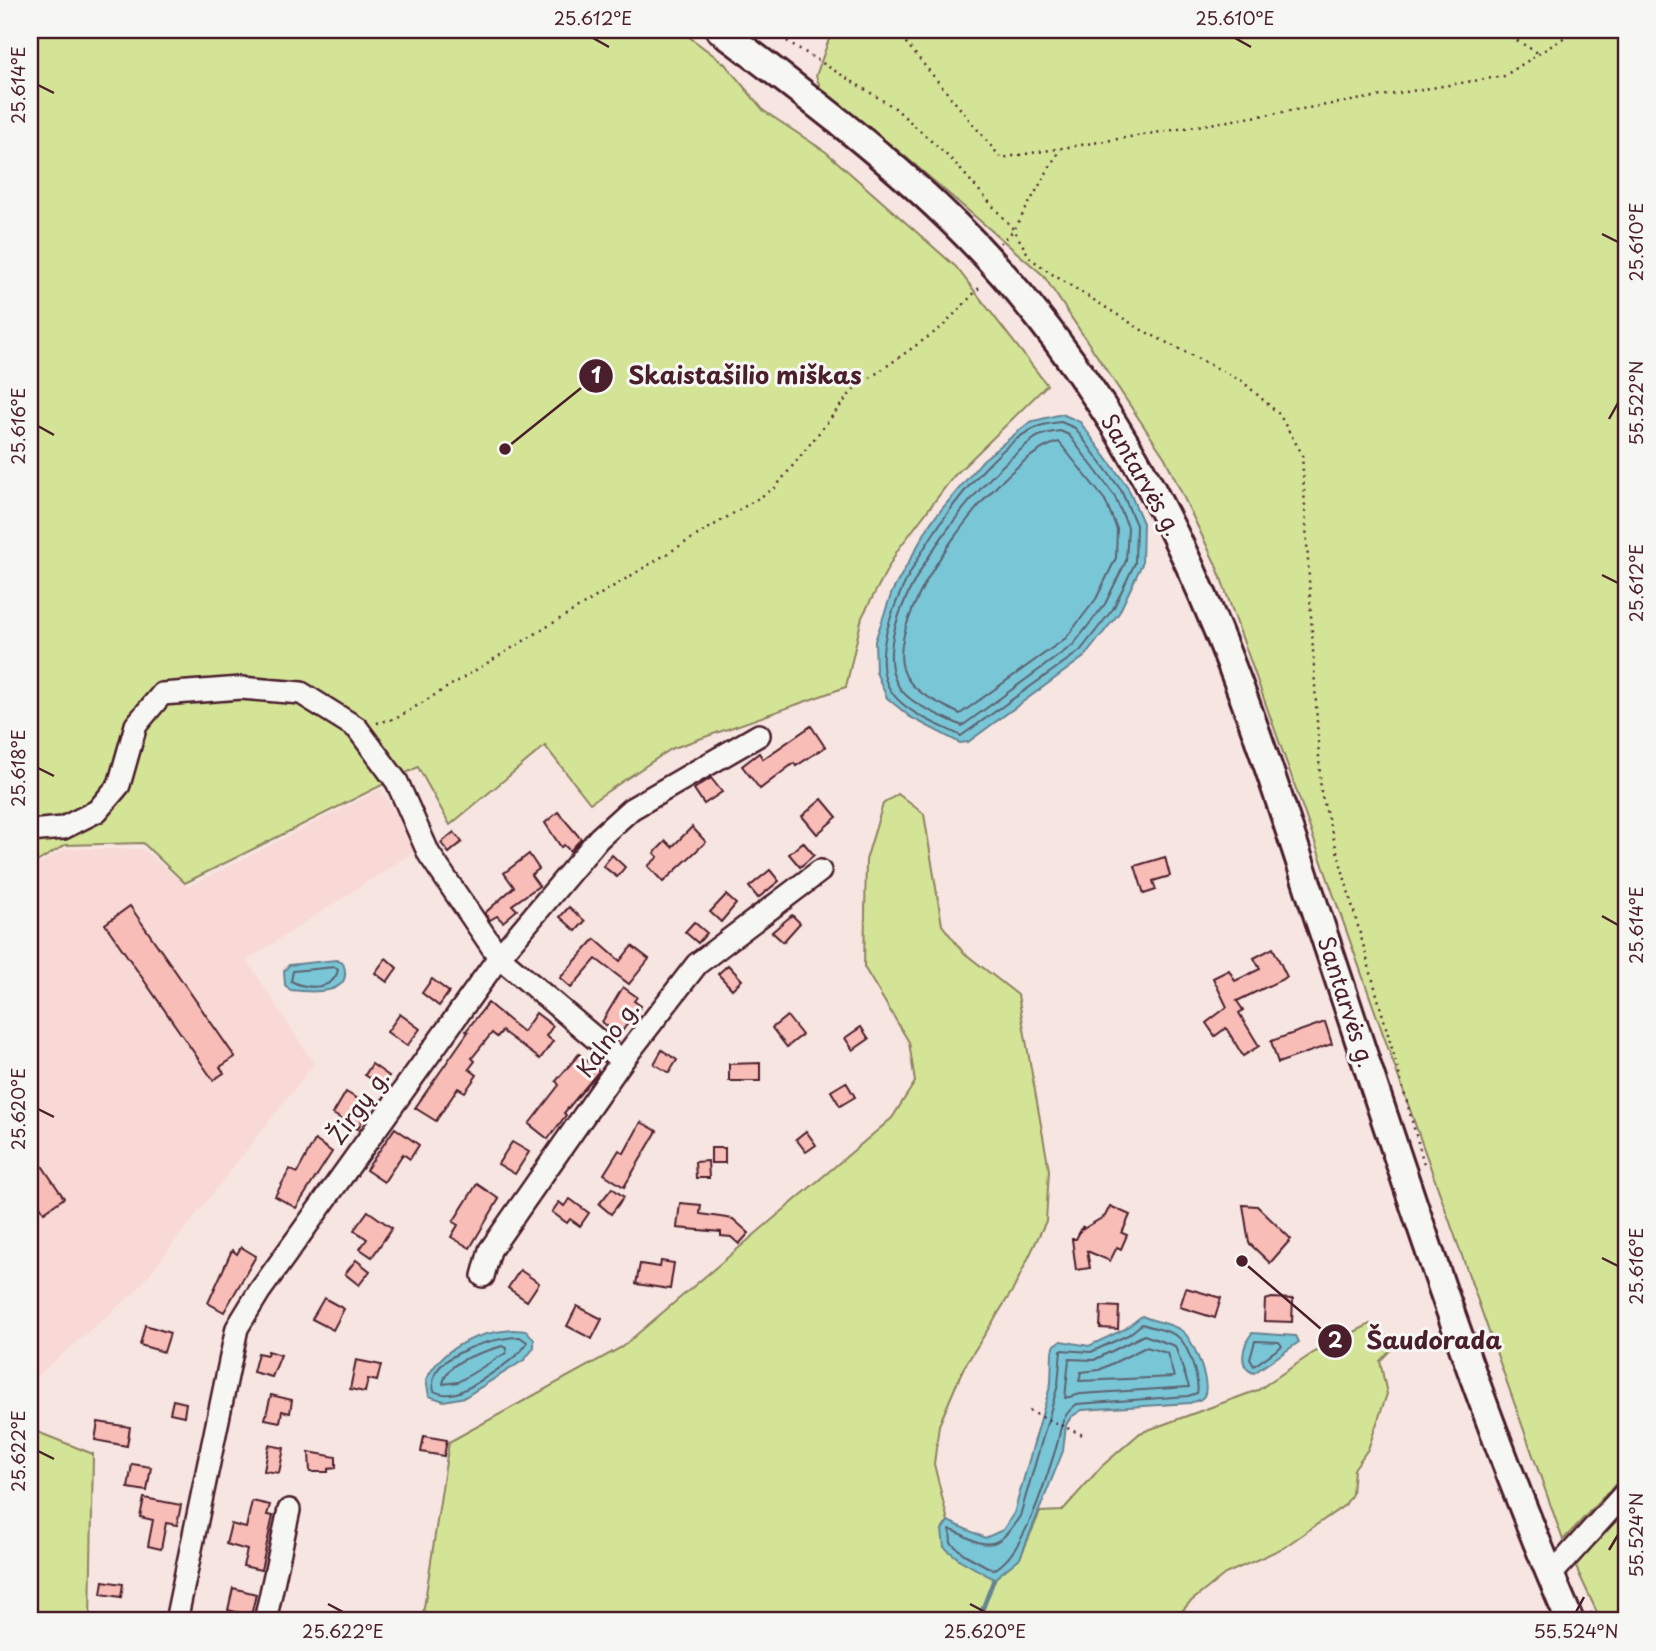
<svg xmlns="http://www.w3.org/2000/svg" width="1656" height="1651" font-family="'Playpen Sans',sans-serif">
  <rect width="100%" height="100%" fill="#f7e5e1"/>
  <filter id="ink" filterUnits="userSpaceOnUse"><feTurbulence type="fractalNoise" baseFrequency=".0143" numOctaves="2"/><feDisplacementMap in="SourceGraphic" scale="14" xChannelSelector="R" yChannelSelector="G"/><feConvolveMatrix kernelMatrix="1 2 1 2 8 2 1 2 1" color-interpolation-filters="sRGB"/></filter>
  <g filter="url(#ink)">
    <polygon fill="#f8d9d5" points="381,789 418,849 247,960 314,1064 136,1291 30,1382 30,869 64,849 143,849 188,887"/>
    <g fill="#d3e497" stroke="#8e8261" stroke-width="2">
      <polygon points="30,30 680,30 725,64 764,111 826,152 956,267 1047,385 953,477 897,551 862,617 846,687 671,749 590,803 545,746 450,825 418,767 185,883 143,843 65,845 30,866"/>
      <polygon points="818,30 1626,30 1626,1473 1563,1540 1217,567 1165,458 1043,275 900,152 823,95 816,76 829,39"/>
      <polygon points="898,794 924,814 942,925 963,952 1018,995 1049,1170 1046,1221 1014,1288 963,1369 939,1425 934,1464 948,1521 942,1530 1020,1558 1040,1512 1062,1511 1102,1466 1140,1433 1258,1390 1313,1353 1370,1324 1396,1344 1380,1361 1387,1394 1368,1449 1354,1469 1352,1494 1345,1505 1283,1548 1225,1574 1189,1603 1174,1621 422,1621 449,1442 622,1347 892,1118 915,1082 909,1042 864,967 866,860 883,804"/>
      <polygon points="30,1429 93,1454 90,1621 30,1621"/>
      <polygon points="1626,1507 1626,1621 1601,1621 1574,1563"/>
    </g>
    <g fill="#79c6d7" stroke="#668392" stroke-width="2">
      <polygon points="1062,414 1080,422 1127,486 1143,523 1142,564 1119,613 1084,657 968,742 960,743 910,717 887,698 876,672 875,641 892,592 931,522 983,460 1030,422"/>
      <path d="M336 960 343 963C356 997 308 992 290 990L285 985 284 971 289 965Z"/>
      <path d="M1142 1316C1154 1322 1172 1323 1182 1331 1193 1338 1211 1384 1204 1396 1201 1401 1195 1401 1190 1403L1082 1410 1071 1417 1066 1425 1063 1451 1020 1558 994 1579 960 1560 944 1547 942 1530 948 1521 985 1538 1003 1530 1014 1513 1051 1383 1052 1353 1055 1345 1061 1341 1089 1346 1125 1329Z"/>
      <path d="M513 1330 527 1331 534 1340V1348L524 1360 465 1397 444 1401 429 1396 426 1380C442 1347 477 1332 513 1330Z"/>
      <path d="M1252 1333 1296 1336 1299 1342 1254 1373C1237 1367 1243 1345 1252 1333Z"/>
    </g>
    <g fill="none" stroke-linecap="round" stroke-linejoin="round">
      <g stroke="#5d6270" stroke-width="2">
        <path d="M1061 422 1075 428 1121 490 1136 525 1135 563 1113 609 1080 651 961 736C940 725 908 714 893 694 845 634 978 452 1035 428 1042 424 1053 423 1061 422Z"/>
        <path d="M1060 431 1069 435 1114 495 1128 527 1126 561 1105 604 1073 645 962 726C943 716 910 705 899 687 860 625 972 489 1018 452 1024 447 1032 439 1039 436 1045 433 1053 432 1060 431Z"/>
        <path d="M1059 442 1105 500 1117 529 1116 558 1096 599 1066 638 960 714C940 703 910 693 903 669 885 611 1003 455 1059 442Z"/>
        <path d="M335 967 338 970C333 991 306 989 291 981L293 971Z"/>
        <path d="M1142 1324C1152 1328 1170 1330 1178 1337 1188 1344 1200 1382 1197 1393L1188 1396 1077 1404C1058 1418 1062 1431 1055 1451 1045 1482 1023 1557 993 1570L964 1554 951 1543 950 1530C958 1531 963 1536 971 1539 995 1552 1007 1536 1020 1516L1058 1385 1061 1350 1091 1352 1128 1335Z"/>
        <polygon points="1144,1335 1175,1346 1189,1387 1081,1394 1065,1398 1069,1359 1094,1360"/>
        <path d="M520 1337 527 1342C524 1355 470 1389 456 1393 448 1395 441 1395 434 1391 424 1355 495 1337 520 1337Z"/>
        <polygon points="1255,1341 1279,1342 1282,1346 1254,1366 1250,1359"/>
        <path d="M502 1346 507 1348 506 1353 458 1382 443 1384C447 1359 482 1353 502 1346Z"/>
        <polygon points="1146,1347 1167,1353 1174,1377 1079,1381 1081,1372 1099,1370"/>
      </g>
      <polyline stroke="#668392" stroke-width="4.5" points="978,1621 994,1579"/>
    </g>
    <g fill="#f9bdb8" stroke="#4a1f2b" stroke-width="2">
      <polygon points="811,726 825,747 796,766 794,763 760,789 742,766 759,753 763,759"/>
      <polygon points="711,778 722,792 704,804 694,789"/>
      <polygon points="822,799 837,817 817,834 802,816"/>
      <polygon points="558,812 581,839 570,851 564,845 561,847 545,823"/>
      <polygon points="692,827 706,842 663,882 648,866 658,857 654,853 666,841 672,847"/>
      <polygon points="454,832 462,842 449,853 441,843"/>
      <polygon points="803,842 814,855 800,867 789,854"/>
      <polygon points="529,854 539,869 531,875 539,886 512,905 517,910 503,922 497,916 490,920 485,913 514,887 504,873"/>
      <polygon points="612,855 625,867 617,877 603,866"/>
      <polygon points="1165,857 1170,876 1153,881 1156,890 1144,894 1135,866"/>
      <polygon points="770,870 779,881 758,898 749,887"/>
      <polygon points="726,895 736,904 721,922 710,912"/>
      <polygon points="130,906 235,1057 220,1067 224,1073 213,1080 105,924"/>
      <polygon points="569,907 585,921 576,931 560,917"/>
      <polygon points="792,915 800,923 783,942 772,932"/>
      <polygon points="694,922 707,933 698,943 685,932"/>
      <polygon points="595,939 620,961 632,946 649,959 629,984 596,959 571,988 560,978"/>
      <polygon points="1273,948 1287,977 1237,1001 1243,1010 1239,1013 1259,1046 1243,1056 1226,1028 1215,1036 1206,1023 1227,1007 1213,978 1229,970 1235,981 1260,969 1254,958"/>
      <polygon points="386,958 397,968 387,982 375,973"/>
      <polygon points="728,965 742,980 732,989 718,974"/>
      <polygon points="432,979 449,992 439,1006 422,993"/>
      <polygon points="623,987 637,997 634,1001 641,1006 619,1035 602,1022"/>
      <polygon points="488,1003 523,1032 536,1013 553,1026 546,1036 553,1041 540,1059 502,1031 497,1037 492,1033 472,1058 475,1061 469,1069 477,1075 465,1092 458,1088 436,1121 415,1108 468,1032 466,1031"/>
      <polygon points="400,1014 420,1029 407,1046 387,1032"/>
      <polygon points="787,1016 802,1035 787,1047 772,1028"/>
      <polygon points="1325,1022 1332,1044 1278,1063 1271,1041"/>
      <polygon points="861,1027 869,1039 853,1050 845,1038"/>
      <polygon points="662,1050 677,1060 669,1073 654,1064"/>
      <polygon points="579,1054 599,1071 564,1113 566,1115 548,1139 529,1124 559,1085 556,1081"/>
      <polygon points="760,1063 760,1081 729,1081 729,1064"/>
      <polygon points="372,1064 389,1076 382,1086 365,1075"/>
      <polygon points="846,1082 855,1097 840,1106 831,1091"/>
      <polygon points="346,1092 369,1106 358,1129 333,1114"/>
      <polygon points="641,1122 657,1131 624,1187 604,1174 619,1150 624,1153"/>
      <polygon points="395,1128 419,1145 410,1159 403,1154 384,1182 366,1170"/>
      <polygon points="806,1131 816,1145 806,1152 796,1139"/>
      <polygon points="315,1140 332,1152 296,1208 275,1196 290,1169 297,1173"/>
      <polygon points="512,1142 529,1152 515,1174 498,1164"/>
      <polygon points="30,1148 64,1198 44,1212 30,1191"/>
      <rect x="711" y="1148" width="14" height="15"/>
      <polygon points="708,1161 709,1178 696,1178 695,1162"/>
      <polygon points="477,1184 499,1199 470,1248 451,1237 458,1225 453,1222"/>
      <polygon points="612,1188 624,1197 611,1214 599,1204"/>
      <polygon points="570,1199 589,1213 580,1226 570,1219 567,1223 552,1212 559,1202 564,1206"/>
      <polygon points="680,1203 701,1205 700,1214 733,1219 749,1233 739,1244 731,1237 721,1236 721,1232 677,1228"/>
      <polygon points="1243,1205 1257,1206 1291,1239 1270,1263 1249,1243"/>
      <polygon points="1110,1206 1130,1215 1122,1233 1127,1235 1121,1249 1117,1247 1110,1261 1087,1251 1090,1268 1076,1270 1072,1239 1076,1239 1083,1226 1083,1229 1105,1216"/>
      <polygon points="368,1211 392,1228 372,1257 360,1249 367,1239 354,1230"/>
      <polygon points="241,1247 256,1256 224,1312 208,1303 232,1250 237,1254"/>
      <polygon points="356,1260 370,1271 359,1285 345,1274"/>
      <polygon points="661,1261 674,1263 670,1289 636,1284 640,1264 660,1267"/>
      <polygon points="520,1270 539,1283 527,1301 508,1288"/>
      <polygon points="1186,1288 1221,1298 1215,1318 1180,1307"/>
      <polygon points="324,1298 344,1309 333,1330 312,1319"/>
      <polygon points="1272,1298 1293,1299 1292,1322 1264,1321 1265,1300"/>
      <polygon points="577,1306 602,1319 592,1339 567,1326"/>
      <polygon points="1101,1306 1119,1307 1118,1329 1100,1328"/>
      <polygon points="145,1325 170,1333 164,1352 140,1345"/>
      <polygon points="268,1351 281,1355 272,1377 253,1372 258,1353 267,1355"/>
      <polygon points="356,1360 381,1365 377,1381 368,1379 365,1392 350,1389"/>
      <polygon points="271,1395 292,1400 290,1413 282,1411 280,1422 265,1419"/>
      <polygon points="173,1400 186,1403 184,1416 170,1413"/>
      <polygon points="98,1422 130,1427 127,1446 95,1440"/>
      <polygon points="424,1436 447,1440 444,1456 421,1452"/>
      <polygon points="269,1445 284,1448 279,1473 264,1471"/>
      <polygon points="309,1452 336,1457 336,1468 328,1469 328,1472 310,1472"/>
      <polygon points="132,1464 151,1467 147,1491 128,1488"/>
      <polygon points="144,1498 181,1505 177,1525 166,1523 161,1549 148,1546 153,1520 140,1517"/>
      <polygon points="252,1501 270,1505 267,1515 273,1516 261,1570 243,1566 247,1550 226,1544 231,1524 246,1528"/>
      <polygon points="103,1581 123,1584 121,1597 101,1594"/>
      <polygon points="233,1588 256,1594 251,1616 228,1610"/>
    </g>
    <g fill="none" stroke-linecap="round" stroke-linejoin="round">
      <defs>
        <g id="minor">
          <polyline points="30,831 63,828 97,811 119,785 136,725 162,694 241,688 301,693 357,728 397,782 429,854 499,957 622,1061"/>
          <polyline points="483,1276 490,1250 622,1061 697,964 820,871"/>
          <polyline points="1550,1576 1626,1492"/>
          <polyline points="176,1621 237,1328 259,1292 499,957 599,838 631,809 759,735"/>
          <polyline points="265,1621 289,1510"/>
        </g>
        <path id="major" d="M720 30C798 89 879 150 949 218 1004 271 1054 333 1096 397 1206 559 1262 748 1323 932 1400 1163 1473 1397 1570 1621"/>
      </defs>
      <use href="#minor" stroke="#4a1f2b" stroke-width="26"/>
      <use href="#major" stroke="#4a1f2b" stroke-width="32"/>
      <g stroke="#4a1f2b" stroke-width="2.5" stroke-dasharray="2 5" stroke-linecap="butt">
        <polyline points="769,30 895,108 953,161 1014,230 1030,258 1052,274 1142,330 1242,381 1279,414 1302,454 1321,793 1424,1164"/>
        <polyline points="901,30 902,38 1001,158 1504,76 1576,30"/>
        <polyline points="1499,30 1538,53"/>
        <polyline points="1000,243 1014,230 1060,149"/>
        <polyline points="377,723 397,718 775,488 853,390 942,327 982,285"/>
        <polyline points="1029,1411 1083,1435"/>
        <polyline points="1591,1612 1595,1621"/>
      </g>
      <use href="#minor" stroke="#f6f6f2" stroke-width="21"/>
      <use href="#major" stroke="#f6f6f2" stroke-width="26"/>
    </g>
  </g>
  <path fill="none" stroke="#4a1f2b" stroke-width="2.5" d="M593 38 609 47M1235 38 1251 47M38 85 54 93M1602 234 1618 242M1609 419 1618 403M38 426 54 435M1602 575 1618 583M38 768 54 776M1602 916 1618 925M38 1109 54 1117M1602 1258 1618 1266M38 1451 54 1459M1609 1550 1618 1535M328 1604 343 1612M970 1604 985 1612M1576 1612 1584 1597"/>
  <g text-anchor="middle" stroke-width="6" stroke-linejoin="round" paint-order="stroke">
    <g font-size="23" fill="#4a1f2b" stroke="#f6f6f2">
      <text transform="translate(1141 475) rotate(60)" y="8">Santarvės g.</text>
      <text transform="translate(1346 1002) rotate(72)" y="8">Santarvės g.</text>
      <text transform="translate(608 1039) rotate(-54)" y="8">Kalno g.</text>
      <text transform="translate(359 1107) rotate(-54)" y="8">Žirgų g.</text>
    </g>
  </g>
  <path fill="none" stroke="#4a1f2b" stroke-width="2.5" d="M505 449L596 376M1242 1261L1335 1341"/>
  <g fill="#4a1f2b" stroke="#f6f6f2" stroke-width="2.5">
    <circle cx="505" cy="449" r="7"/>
    <circle cx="1242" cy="1261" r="7"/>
    <circle cx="596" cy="376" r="18"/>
    <circle cx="1335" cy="1341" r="18"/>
  </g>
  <g font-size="21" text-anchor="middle" font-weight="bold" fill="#fff">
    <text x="596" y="383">1</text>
    <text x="1335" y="1348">2</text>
  </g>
  <g font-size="24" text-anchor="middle" font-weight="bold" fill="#4a1f2b" stroke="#f6f6f2" stroke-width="6" stroke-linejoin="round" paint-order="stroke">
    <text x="745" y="384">Skaistašilio miškas</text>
    <text x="1434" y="1349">Šaudorada</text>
  </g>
  <rect width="1656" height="1651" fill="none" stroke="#f6f6f2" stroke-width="77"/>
  <rect x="38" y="38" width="1580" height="1574" fill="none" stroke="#4a1f2b" stroke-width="2.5"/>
  <g font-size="18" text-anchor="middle" fill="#4a1f2b">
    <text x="593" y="25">25.612°E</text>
    <text x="1235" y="25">25.610°E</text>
    <text transform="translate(19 85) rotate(-90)" y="6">25.614°E</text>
    <text transform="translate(1637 242) rotate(-90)" y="6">25.610°E</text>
    <text transform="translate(1637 403) rotate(-90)" y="6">55.522°N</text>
    <text transform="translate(19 426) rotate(-90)" y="6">25.616°E</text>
    <text transform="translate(1637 583) rotate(-90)" y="6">25.612°E</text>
    <text transform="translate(19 768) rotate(-90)" y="6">25.618°E</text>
    <text transform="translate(1637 925) rotate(-90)" y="6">25.614°E</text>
    <text transform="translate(19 1109) rotate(-90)" y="6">25.620°E</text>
    <text transform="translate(1637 1266) rotate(-90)" y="6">25.616°E</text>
    <text transform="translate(19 1451) rotate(-90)" y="6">25.622°E</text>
    <text transform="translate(1637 1535) rotate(-90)" y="6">55.524°N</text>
    <text x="343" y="1638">25.622°E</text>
    <text x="985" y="1638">25.620°E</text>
    <text x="1576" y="1638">55.524°N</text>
  </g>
</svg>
